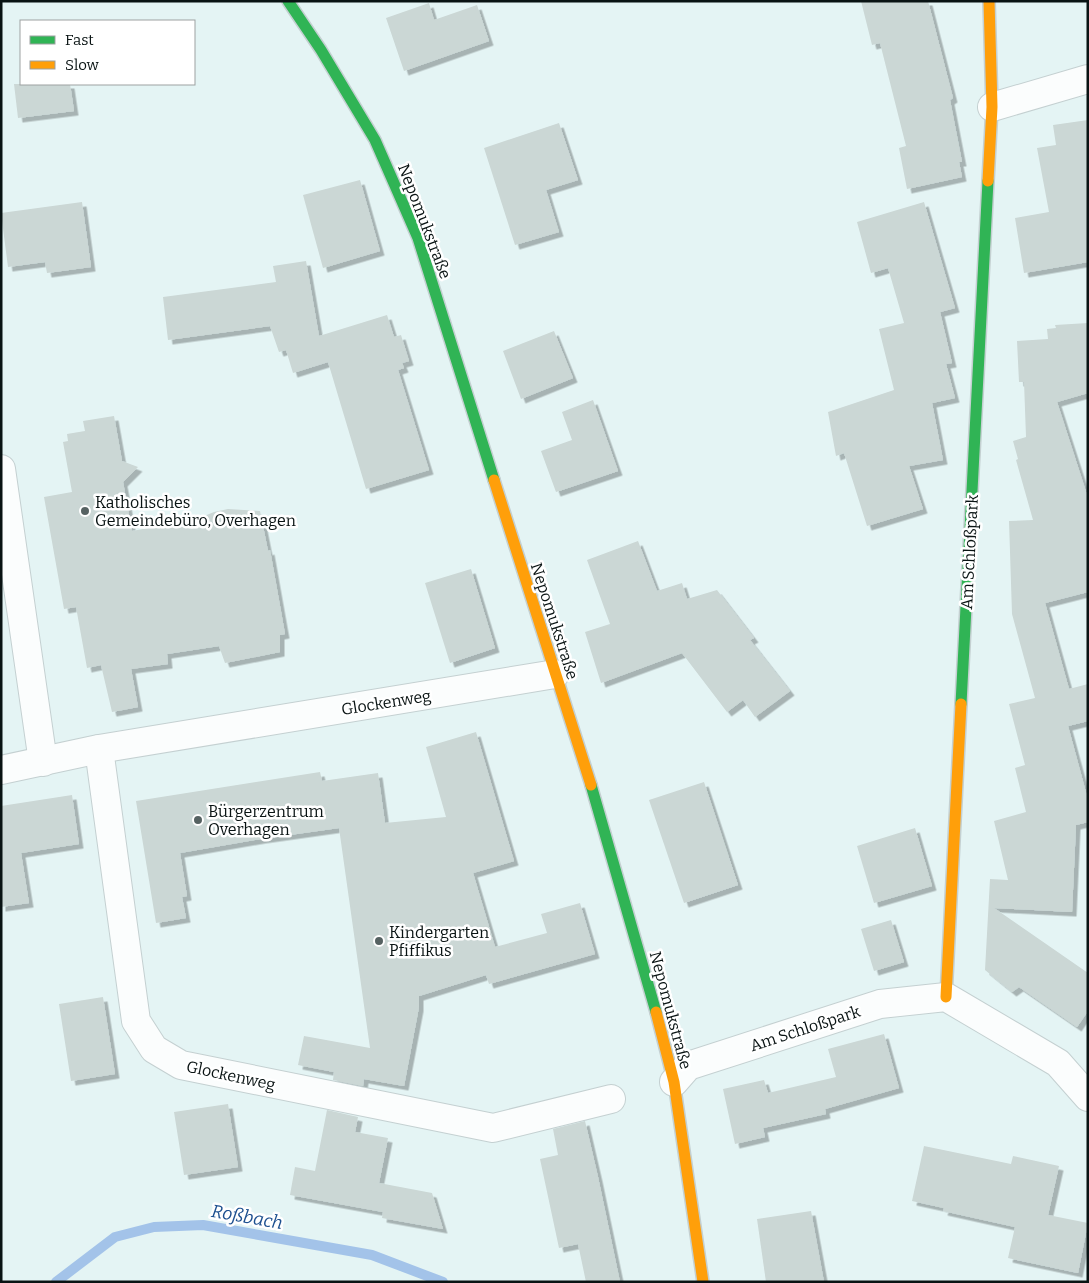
<svg xmlns="http://www.w3.org/2000/svg" width="1089" height="1283" font-family="Bitter,serif">
  <defs>
    <filter id="shadow"><feDropShadow dx="4.5" dy="4.5" stdDeviation="0" flood-color="#0004"/></filter>
  </defs>
  <rect width="100%" height="100%" fill="#e4f4f4"/>
  <g fill="none" stroke-linecap="round" stroke-linejoin="round">
    <polyline stroke="#a3c3e9" stroke-width="10" points="56,1282 115,1237 154,1227 203,1225 372,1255 443,1282"/>
  </g>
  <g fill="#cbd7d5" filter="url(#shadow)">
    <polygon points="861,1 928,1 953,98 950,100 962,162 959,162 962,177 907,189 899,148 906,146 880,43 872,45"/>
    <polygon points="429,3 434,20 477,5 489,41 404,71 386,18"/>
    <polygon points="14,84 70,84 74,111 18,118"/>
    <polygon points="1088,120 1088,262 1024,273 1015,218 1049,212 1037,148 1056,145 1053,125"/>
    <polygon points="559,123 578,180 546,190 559,232 515,245 484,148"/>
    <polygon points="360,180 380,251 323,268 303,195"/>
    <polygon points="82,202 91,267 47,273 45,262 8,267 1,213"/>
    <polygon points="924,202 955,308 940,312 952,363 946,364 955,398 932,403 943,460 909,466 923,509 867,526 844,453 836,456 828,412 894,390 879,329 904,323 888,268 871,273 857,222"/>
    <polygon points="306,261 319,336 387,315 394,337 401,335 409,361 402,363 404,368 398,370 429,470 366,489 328,362 293,373 286,350 279,352 270,326 168,340 163,297 276,282 273,266"/>
    <polygon points="1088,323 1088,393 1057,402 1088,498 1088,592 1045,603 1069,689 1088,684 1088,721 1068,726 1088,800 1088,822 1076,825 1072,912 994,908 1088,973 1088,1011 1077,1027 1019,987 1012,992 985,970 990,879 1008,880 994,821 1026,812 1015,768 1025,765 1009,704 1035,698 1012,614 1009,521 1033,520 1016,460 1018,459 1013,441 1026,437 1024,382 1019,382 1017,341 1048,339 1047,329 1056,328 1055,325"/>
    <polygon points="554,331 573,378 521,399 503,351"/>
    <polygon points="593,400 618,471 556,492 541,451 572,440 562,412"/>
    <polygon points="114,416 122,461 138,467 123,482 132,531 197,519 214,512 228,509 260,511 268,551 270,550 285,634 280,635 280,652 225,663 219,646 167,654 168,664 131,669 138,707 112,712 101,665 87,668 76,607 64,609 44,497 72,492 63,442 68,441 67,434 85,431 83,421"/>
    <polygon points="638,541 657,591 682,583 687,599 717,590 754,638 750,640 790,691 755,717 743,700 727,712 682,653 601,683 585,632 610,624 587,560"/>
    <polygon points="471,569 495,648 450,663 425,583"/>
    <polygon points="476,732 514,861 473,873 495,947 547,933 541,914 580,903 595,954 489,984 486,975 419,996 419,1007 404,1086 364,1079 363,1086 333,1080 334,1072 298,1065 304,1036 370,1048 339,828 261,839 180,853 187,896 182,897 186,918 156,923 136,801 320,772 322,781 378,773 385,823 446,817 426,747"/>
    <polygon points="704,782 738,885 684,903 649,800"/>
    <polygon points="72,795 79,844 21,853 29,903 1,907 1,806"/>
    <polygon points="915,828 932,886 874,903 857,846"/>
    <polygon points="891,920 904,962 874,971 861,929"/>
    <polygon points="103,997 115,1074 71,1081 59,1004"/>
    <polygon points="884,1034 899,1088 825,1109 826,1114 763,1128 765,1137 735,1144 723,1089 764,1080 768,1093 836,1077 828,1049"/>
    <polygon points="228,1104 238,1167 184,1175 174,1112"/>
    <polygon points="327,1110 358,1117 355,1132 388,1138 379,1183 432,1193 443,1229 382,1218 383,1212 290,1195 295,1167 315,1171"/>
    <polygon points="585,1121 598,1177 620,1282 586,1282 578,1244 559,1248 540,1159 558,1155 553,1129"/>
    <polygon points="924,1146 1011,1164 1013,1156 1059,1166 1048,1215 1088,1223 1078,1273 1008,1258 1015,1227 943,1211 944,1208 912,1201"/>
    <polygon points="811,1211 824,1282 766,1282 757,1219"/>
  </g>
  <g fill="none" stroke-linecap="round" stroke-linejoin="round">
    <defs>
      <g id="street">
        <polyline points="992,107 1088,79"/>
        <polyline points="1,469 43,762"/>
        <polyline points="99,749 136,1021 154,1049 181,1065 493,1128 611,1099"/>
        <polyline points="1,770 99,749 555,674"/>
        <polyline points="674,1082 688,1066 880,1004 946,997 1058,1063 1088,1097"/>
      </g>
      <g id="fast">
        <polyline points="288,1 321,50 375,140 418,238 494,480"/>
        <polyline points="961,704 988,181"/>
        <polyline points="591,785 656,1012"/>
      </g>
      <g id="slow">
        <polyline points="988,181 992,107 989,1"/>
        <polyline points="494,480 591,785"/>
        <polyline points="946,997 961,704"/>
        <polyline points="656,1012 674,1082 703,1282"/>
      </g>
    </defs>
    <use href="#street" stroke="#c4d0d1" stroke-width="30"/>
    <use href="#fast" stroke="#c4d0d1" stroke-width="14"/>
    <use href="#slow" stroke="#c4d0d1" stroke-width="14"/>
    <use href="#street" stroke="#fbfdfd" stroke-width="28"/>
    <use href="#fast" stroke="#30b455" stroke-width="11"/>
    <use href="#slow" stroke="#ff9f0a" stroke-width="11"/>
  </g>
  <g fill="#566262" stroke="#fff" stroke-width="2">
    <circle cx="85" cy="511" r="5"/>
    <circle cx="198" cy="820" r="5"/>
    <circle cx="379" cy="941" r="5"/>
  </g>
  <g text-anchor="middle" stroke-width="5" stroke-linejoin="round" paint-order="stroke">
    <g font-size="16" fill="#091313" stroke="#fff">
      <text transform="translate(425 221) rotate(69)" y="6">Nepomukstraße</text>
      <text transform="translate(969 552) rotate(-87)" y="6">Am Schloßpark</text>
      <text transform="translate(555 621) rotate(72)" y="6">Nepomukstraße</text>
      <text transform="translate(386 702) rotate(-9)" y="6">Glockenweg</text>
      <text transform="translate(671 1010) rotate(75)" y="6">Nepomukstraße</text>
      <text transform="translate(805 1028) rotate(-18)" y="6">Am Schloßpark</text>
      <text transform="translate(231 1075) rotate(12)" y="6">Glockenweg</text>
    </g>
    <g font-size="16" fill="#091313" stroke="#fff" text-anchor="start">
      <text x="95" y="508">Katholisches<tspan x="95" dy="18">Gemeindebüro, Overhagen</tspan></text>
      <text x="208" y="817">Bürgerzentrum<tspan x="208" dy="18">Overhagen</tspan></text>
      <text x="389" y="938">Kindergarten<tspan x="389" dy="18">Pfiffikus</tspan></text>
    </g>
    <g font-size="18" font-style="italic" fill="#1c4f8f" stroke="#fff">
      <text transform="translate(247 1217) rotate(10)" y="6">Roßbach</text>
    </g>
  </g>
  <rect width="1089" height="1283" fill="none" stroke="#091313" stroke-width="5"/>
  <rect x="20" y="20" width="175" height="65" fill="#ffffff" stroke="#9da1a1"/>
  <rect x="30" y="36" width="25" height="8" fill="#30b455" stroke="#9da1a1"/>
  <text x="65" y="45" font-size="15" fill="#091313">Fast</text>
  <rect x="30" y="61" width="25" height="8" fill="#ff9f0a" stroke="#9da1a1"/>
  <text x="65" y="70" font-size="15" fill="#091313">Slow</text>
</svg>
